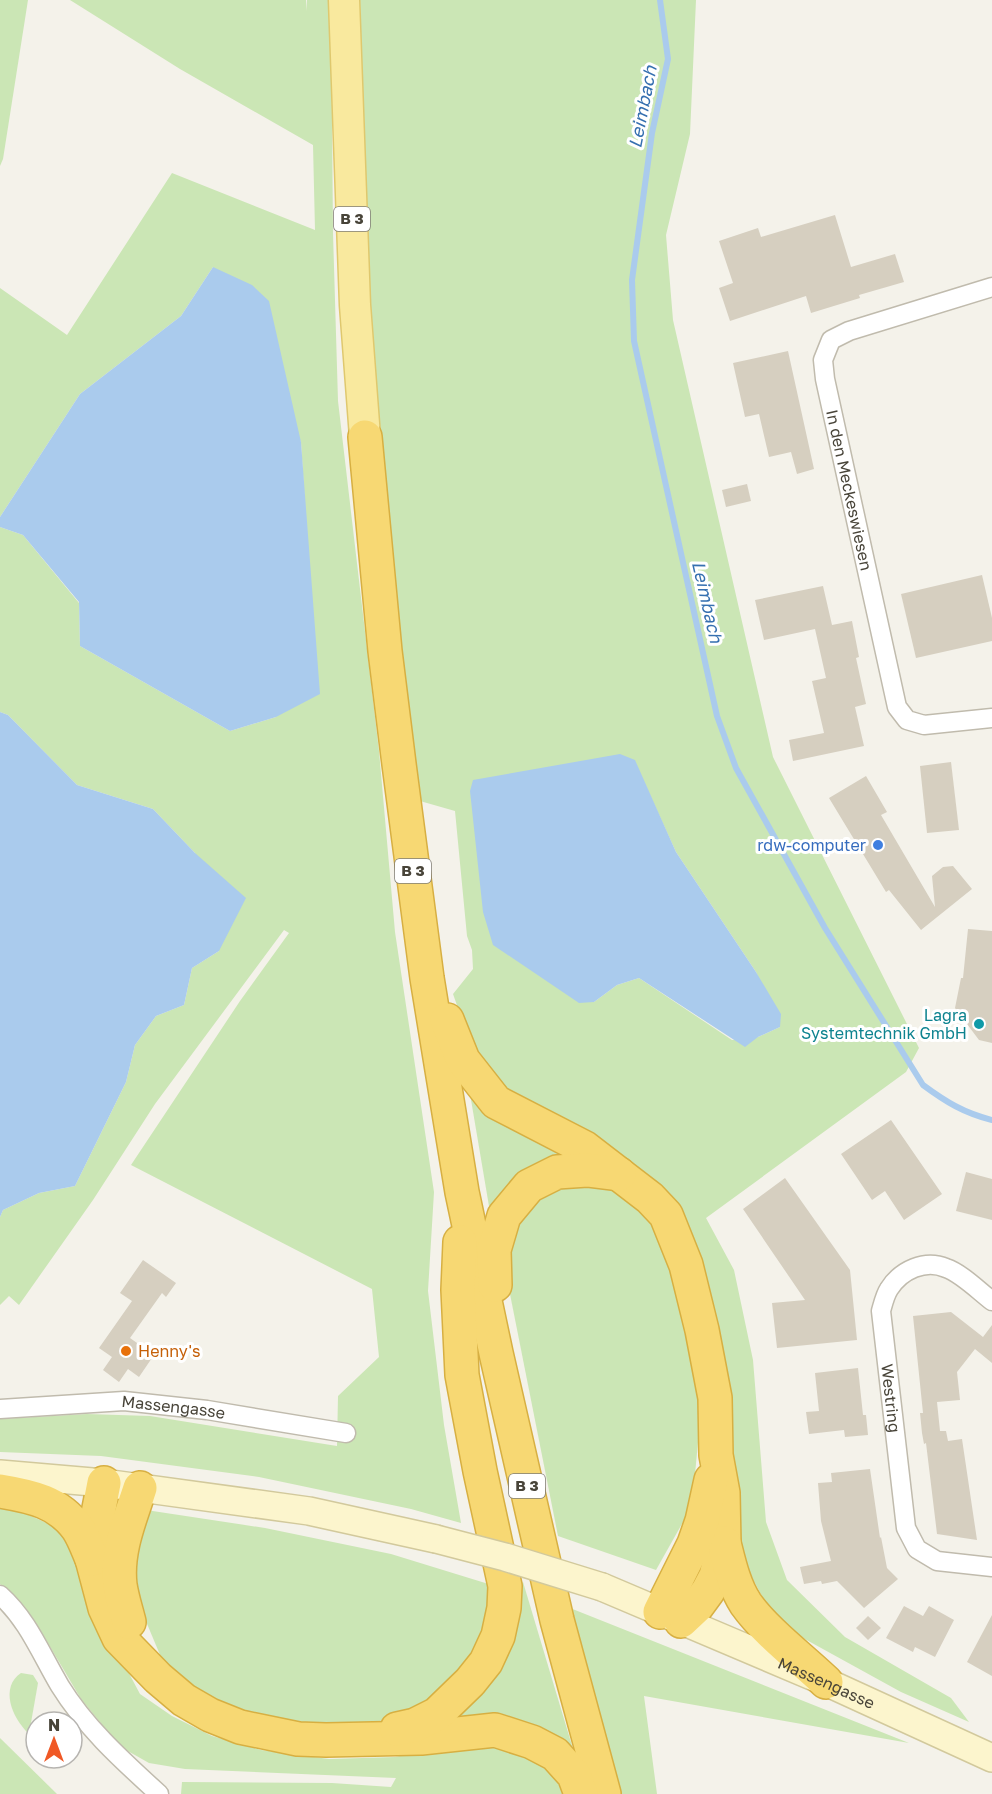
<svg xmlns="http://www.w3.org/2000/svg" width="992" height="1794" font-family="'Golos Text',sans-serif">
  <rect width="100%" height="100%" fill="#f4f2ea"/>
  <g fill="#cbe6b5" fill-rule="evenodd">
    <polygon points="0,0 28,0 3,159 0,166"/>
    <polygon points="70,0 306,0 306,11 307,0 331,0 333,233 338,401 379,751 395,932 434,1192 428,1291 444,1425 461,1523 411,1509 259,1477 101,1456 0,1452 0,1419 87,1414 150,1416 337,1446 338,1396 379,1357 372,1289 131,1165 240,1001 289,933 284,930 155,1104 93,1200 19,1305 9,1296 0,1305 0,1217 3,1210 39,1193 75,1186 126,1082 135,1045 156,1016 184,1005 192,968 219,951 195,853 153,809 77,785 8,715 0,712 0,527 23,535 79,603 80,646 230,731 276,717 307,538 301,442 213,267 181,316 80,394 0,517 0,288 67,335 172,173 315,230 313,145 180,69"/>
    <path d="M360 0H696L690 134 666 235 673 320 773 757 919 1048 906 1072 706 1218 734 1270 753 1360 766 1522 787 1580 845 1637 951 1698 969 1722 901 1692 792 1632 765 1602 739 1553 689 1244 503 1098 475 1056 453 994 473 969 472 950 467 936 455 811 420 801 382 483 365 261ZM634 760 676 852 756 972 780 1027 758 1037 732 1040 639 978 617 985 594 1002Z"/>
    <polygon points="468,1082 590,1160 491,1218"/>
    <polygon points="553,1186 612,1187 648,1217 679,1280 702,1400 692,1506 656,1570 558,1536 508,1284 506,1251 515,1220"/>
    <polygon points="0,1504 6,1505 58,1528 81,1563 124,1664 140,1694 172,1716 212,1736 261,1750 329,1759 395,1757 429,1750 455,1748 511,1747 551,1764 570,1794 181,1794 182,1782 332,1783 391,1787 396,1778 185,1769 149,1763 126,1750 108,1732 81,1699 36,1623 24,1606 0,1584"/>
    <polygon points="146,1510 265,1528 391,1554 495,1586 489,1623 469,1668 432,1701 372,1724 288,1725 211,1702 163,1662 145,1619 134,1576"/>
    <polygon points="523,1582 576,1759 429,1727 513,1594"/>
    <polygon points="570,1608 909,1743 644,1696 657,1794 619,1794"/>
    <path d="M21 1673 33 1675 38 1683 29 1734C11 1717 0 1687 21 1673Z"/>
    <polygon points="0,1738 57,1794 0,1794"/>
  </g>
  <g fill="#aacbed">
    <polygon points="213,267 252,285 269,301 301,442 320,694 276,717 230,731 80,646 79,602 23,535 0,527 0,517 80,394 181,316"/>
    <polygon points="0,712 8,715 77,785 153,809 195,853 246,898 219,951 192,968 184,1005 156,1016 135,1045 126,1082 75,1186 39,1193 3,1210 0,1217"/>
    <polygon points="620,754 635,760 676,852 756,972 781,1014 780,1027 758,1037 745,1047 639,978 617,985 594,1002 579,1003 493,945 483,912 470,791 473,780"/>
  </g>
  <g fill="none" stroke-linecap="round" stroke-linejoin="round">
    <path stroke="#aacbed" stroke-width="6" d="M660 0 668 59 652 133 632 280 634 341 717 716 736 768 825 928 923 1085C946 1102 964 1113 992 1120"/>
  </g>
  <g fill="#d6cfc0">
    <polygon points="835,215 851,267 895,254 904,282 859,295 860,298 811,313 806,296 730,321 719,288 733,283 719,241 758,228 761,237"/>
    <polygon points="788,351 814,469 797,474 791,452 769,457 759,414 745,417 733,363"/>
    <polygon points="747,484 751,501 726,507 722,490"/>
    <polygon points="982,575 992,618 992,641 916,658 901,594"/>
    <polygon points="823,586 832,625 852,621 859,657 856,658 866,704 855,707 864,746 793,761 789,740 824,733 812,681 826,678 815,629 764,640 755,600"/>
    <polygon points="951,762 959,830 927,833 920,766"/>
    <polygon points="866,776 887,812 881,815 935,907 932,876 943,867 953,866 972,889 921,930 889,890 886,892 829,798"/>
    <polygon points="968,929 992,931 992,1043 979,1040 955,1008 961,978 963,978"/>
    <polygon points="891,1120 942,1194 904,1220 885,1191 872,1200 841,1154"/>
    <polygon points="966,1172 992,1179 992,1220 956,1211"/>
    <polygon points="785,1178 850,1270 857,1340 777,1348 772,1303 805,1300 743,1209"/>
    <polygon points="143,1260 176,1283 166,1297 162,1293 130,1338 154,1355 139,1377 128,1369 119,1382 103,1370 112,1357 99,1348 132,1301 120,1293"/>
    <polygon points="951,1312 983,1337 992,1325 992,1363 975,1349 957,1372 960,1400 937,1402 940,1431 946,1431 948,1441 962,1439 977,1540 937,1534 926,1443 924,1444 922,1433 920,1413 923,1413 913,1316"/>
    <polygon points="858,1368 863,1415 866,1415 868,1435 845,1437 844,1430 809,1434 806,1412 819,1411 815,1373"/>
    <polygon points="870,1469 880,1538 881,1537 887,1568 898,1579 864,1608 837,1581 822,1584 821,1581 804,1584 800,1567 831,1561 821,1521 818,1483 832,1482 831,1473"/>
    <polygon points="904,1606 923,1616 929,1606 954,1620 935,1657 915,1647 913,1652 886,1638"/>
    <polygon points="992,1615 992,1676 967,1662"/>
    <polygon points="868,1616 881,1628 868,1640 856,1628"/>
  </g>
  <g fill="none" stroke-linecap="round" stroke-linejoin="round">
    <defs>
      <g id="street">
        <path id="s1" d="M992 287 849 331 831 340 823 360 825 379 897 707 907 720 924 725 992 718"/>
        <path id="s2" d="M992 1301C979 1291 961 1273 946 1268 925 1259 901 1270 889 1289 885 1295 883 1304 881 1311L906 1528 917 1549 937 1561 992 1567"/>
        <path id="s3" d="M0 1409 124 1401 207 1410 346 1433"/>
        <path d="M0 1595C28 1620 41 1654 60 1686 86 1728 123 1761 159 1794"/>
      </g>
      <g id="secondary">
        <polyline points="0,1474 104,1483 309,1511 436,1539"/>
        <path id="s4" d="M602 1587 826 1682 992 1758"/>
      </g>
      <polyline id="primary" points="344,0 355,305 365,437"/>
      <g id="highway">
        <polyline points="365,437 385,651 399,764 427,978 462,1192 496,1353 557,1620 604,1794"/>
        <polyline points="447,1020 463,1060 496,1102 585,1148 650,1198 666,1215 686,1265 702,1330 715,1398 716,1455 723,1493 724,1543 716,1576 708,1591 697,1606 681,1621"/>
        <polyline points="495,1285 494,1250 504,1216 529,1186 557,1172 587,1170 619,1174"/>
        <polyline points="104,1483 94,1534 92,1559 105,1608 119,1638 158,1678 184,1700 210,1715 240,1727 298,1739 326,1740 421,1738 495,1730 532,1742 555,1754 574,1775 581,1794"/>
        <path d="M0 1491C31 1496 59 1502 78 1529 84 1538 88 1550 92 1559"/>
        <path d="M724 1543C729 1563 734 1586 746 1604 765 1631 802 1659 826 1682"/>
        <polyline points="660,1612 694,1544 702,1521 711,1480"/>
        <path d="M129 1622C126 1610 122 1598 120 1585 116 1551 130 1519 140 1488"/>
        <polyline points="397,1729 415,1725 437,1714 470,1682 486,1662 498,1636 504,1608 505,1586 480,1471 462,1375 458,1290 460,1242"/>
      </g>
    </defs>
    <use href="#street" stroke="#c0bbad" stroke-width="21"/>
    <use href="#secondary" stroke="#d2c99c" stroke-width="30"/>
    <use href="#primary" stroke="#dfc86e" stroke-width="33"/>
    <use href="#highway" stroke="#d7af42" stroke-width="36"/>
    <use href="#street" stroke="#fff" stroke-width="18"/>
    <use href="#secondary" stroke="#fcf5cd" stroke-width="27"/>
    <use href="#primary" stroke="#f9e99e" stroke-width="30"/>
    <use href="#highway" stroke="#f7d873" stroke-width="33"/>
    <defs>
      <polyline id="secondary-bridge" points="436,1539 505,1557 602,1587"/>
    </defs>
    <use href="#secondary-bridge" stroke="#d2c99c" stroke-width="30" stroke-linecap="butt"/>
    <use href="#secondary-bridge" stroke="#fcf5cd" stroke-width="27"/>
  </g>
  <circle fill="#3f7fe0" stroke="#fff" stroke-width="2" cx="878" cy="845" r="6"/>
  <circle fill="#0f9aa8" stroke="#fff" stroke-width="2" cx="979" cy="1024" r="6"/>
  <circle fill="#e8710a" stroke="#fff" stroke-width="2" cx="126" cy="1351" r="6"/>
  <g text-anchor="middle" stroke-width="6" stroke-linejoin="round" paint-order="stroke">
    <g fill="#fff" stroke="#7f7c74" stroke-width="1.5">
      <rect x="334" y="207" width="36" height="24" rx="4.5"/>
      <rect x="395" y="859" width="36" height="24" rx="4.5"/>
      <rect x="509" y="1474" width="36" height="24" rx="4.5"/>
    </g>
    <g font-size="15" font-weight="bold" fill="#484439">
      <text x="352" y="224">B 3</text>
      <text x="413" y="876">B 3</text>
      <text x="527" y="1491">B 3</text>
    </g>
    <g font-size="16" fill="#484439" stroke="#fff">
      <text dy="6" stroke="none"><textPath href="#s1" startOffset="324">In den Meckeswiesen</textPath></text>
      <text dy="6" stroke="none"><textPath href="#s2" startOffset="234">Westring</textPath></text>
      <text dy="6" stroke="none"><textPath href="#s3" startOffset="174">Massengasse</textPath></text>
      <text dy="6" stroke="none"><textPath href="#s4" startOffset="244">Massengasse</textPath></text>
    </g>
    <g font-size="16" fill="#366cbe" stroke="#fff" text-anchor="end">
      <text x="866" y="851">rdw-computer</text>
    </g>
    <g font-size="16" fill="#0d838f" stroke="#fff" text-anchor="end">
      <text x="967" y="1021">Lagra<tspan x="967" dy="18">Systemtechnik GmbH</tspan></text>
    </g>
    <g font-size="16" fill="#c56008" stroke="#fff" text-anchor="start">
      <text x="138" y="1357">Henny's</text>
    </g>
    <g font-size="18" font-style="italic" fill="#3670b0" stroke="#fff">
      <text transform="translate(643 107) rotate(-79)" y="6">Leimbach</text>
      <text transform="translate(707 602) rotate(77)" y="6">Leimbach</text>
    </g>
  </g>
  <g transform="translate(54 1740)"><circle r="28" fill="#ffffff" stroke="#b6b4b0" stroke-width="1.5"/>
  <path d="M0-4.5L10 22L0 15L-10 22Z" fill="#f05926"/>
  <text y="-9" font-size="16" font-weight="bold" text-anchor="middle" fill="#484439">N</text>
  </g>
</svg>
